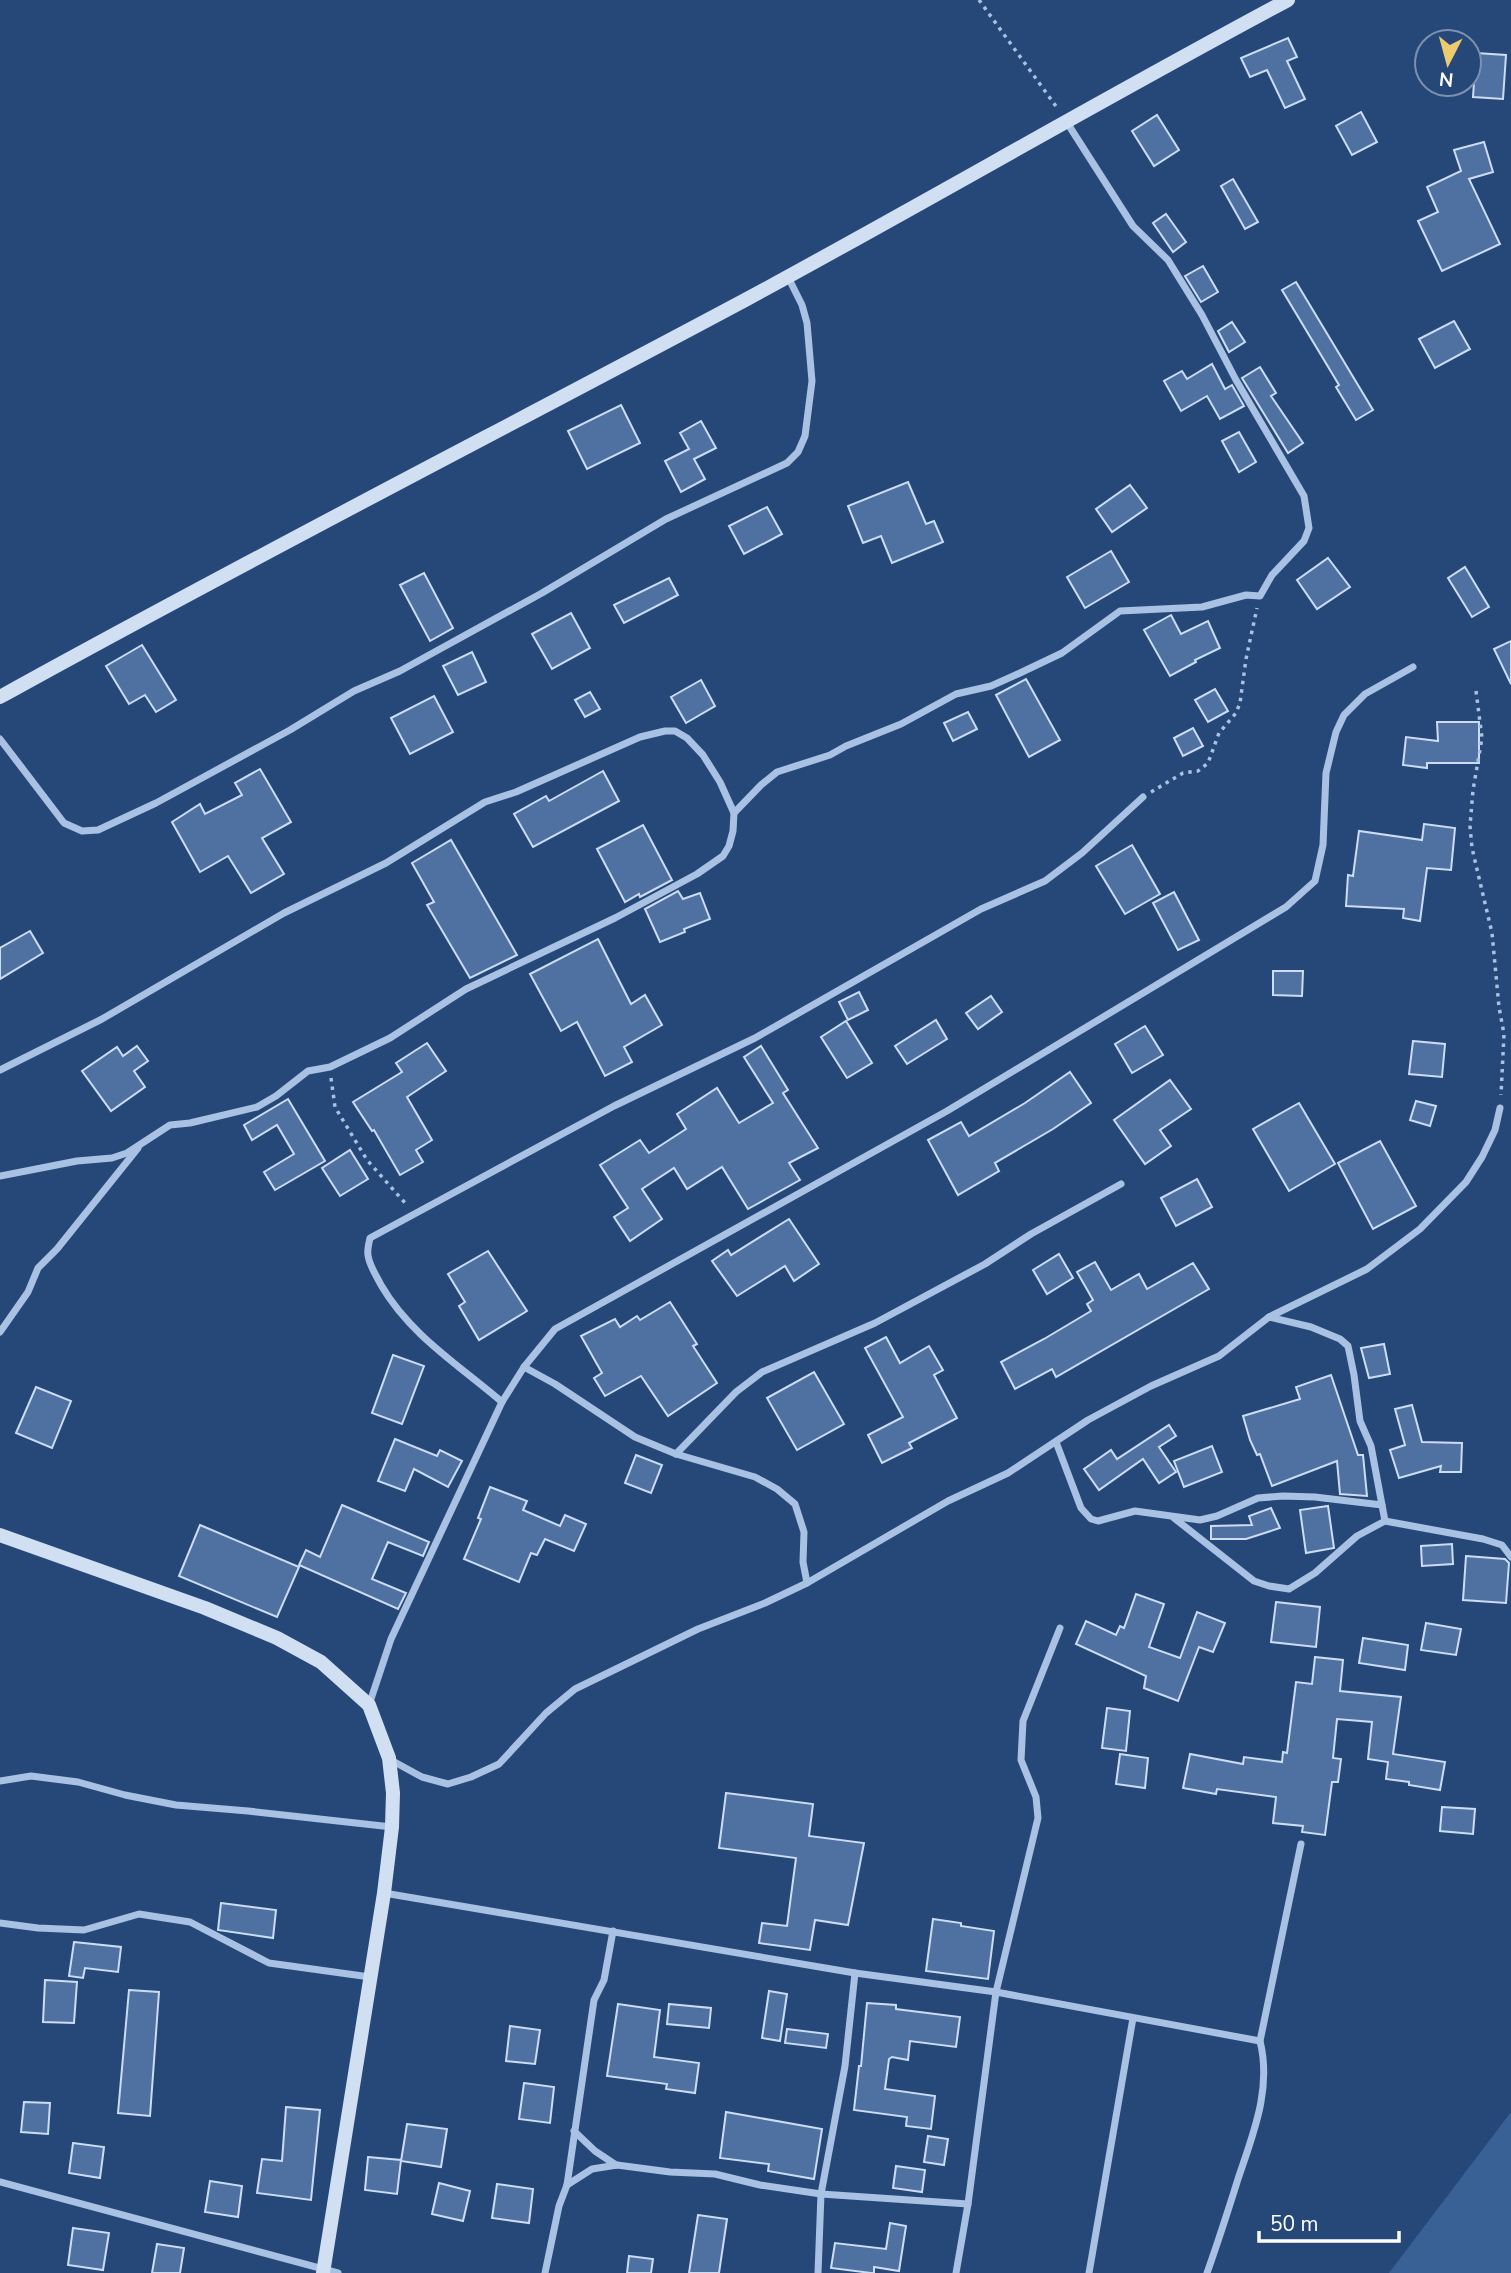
<svg xmlns="http://www.w3.org/2000/svg" width="1511" height="2273" font-family="'Nunito Sans',sans-serif">
  <rect width="100%" height="100%" fill="#264879"/>
  <polygon fill="#3a6196" points="1511,2112 1511,2273 1389,2273"/>
  <g fill="#4f71a2" stroke="#cbdcf3" stroke-width="2">
    <polygon points="1288,38 1297,57 1287,61 1305,99 1285,108 1267,70 1250,77 1241,58"/>
    <polygon points="1476,53 1506,55 1503,99 1473,97"/>
    <polygon points="1361,112 1377,142 1352,155 1336,126"/>
    <polygon points="1157,115 1179,150 1154,166 1132,131"/>
    <polygon points="1484,142 1493,172 1469,179 1500,244 1442,271 1418,221 1438,212 1427,187 1461,171 1454,150"/>
    <polygon points="1233,179 1258,222 1245,229 1221,186"/>
    <polygon points="1166,214 1186,242 1173,252 1153,223"/>
    <polygon points="1203,266 1218,292 1201,302 1185,276"/>
    <polygon points="1296,282 1373,410 1356,420 1336,387 1339,385 1282,290"/>
    <polygon points="1454,321 1470,349 1435,368 1419,339"/>
    <polygon points="1232,322 1245,342 1229,352 1218,331"/>
    <polygon points="1212,364 1225,389 1232,385 1244,406 1220,419 1207,396 1181,411 1164,381 1182,371 1187,379"/>
    <polygon points="1260,367 1276,393 1271,396 1303,443 1288,453 1242,378"/>
    <polygon points="621,405 640,443 587,469 568,431"/>
    <polygon points="701,421 716,448 694,459 705,479 681,492 665,461 689,449 680,433"/>
    <polygon points="1239,432 1256,462 1239,472 1222,441"/>
    <polygon points="908,482 926,524 934,521 943,542 892,563 881,536 863,543 848,506"/>
    <polygon points="1130,485 1147,508 1112,532 1096,509"/>
    <polygon points="767,507 782,534 744,554 729,526"/>
    <polygon points="1111,551 1129,582 1085,608 1067,577"/>
    <polygon points="1328,558 1350,587 1317,609 1297,580"/>
    <polygon points="1465,567 1489,607 1472,617 1448,578"/>
    <polygon points="424,573 453,628 430,641 400,585"/>
    <polygon points="669,578 678,595 624,623 614,605"/>
    <polygon points="571,613 590,648 552,669 532,634"/>
    <polygon points="1171,615 1181,634 1208,621 1220,648 1195,660 1196,662 1170,676 1144,630"/>
    <polygon points="1511,641 1511,684 1494,649"/>
    <polygon points="142,645 176,700 156,712 145,695 129,704 106,666"/>
    <polygon points="472,652 486,682 458,695 443,666"/>
    <polygon points="1026,679 1060,740 1029,757 996,695"/>
    <polygon points="701,680 715,706 686,723 671,697"/>
    <polygon points="1215,689 1228,711 1208,722 1195,700"/>
    <polygon points="590,692 600,709 585,717 575,700"/>
    <polygon points="434,696 453,732 410,754 391,718"/>
    <polygon points="968,712 977,729 953,741 944,723"/>
    <polygon points="1437,722 1479,722 1479,763 1427,763 1427,768 1403,765 1406,737 1438,741"/>
    <polygon points="1193,728 1203,746 1183,756 1174,738"/>
    <polygon points="260,769 291,822 262,838 284,874 251,893 228,856 200,872 172,822 200,804 205,814 242,795 235,783"/>
    <polygon points="603,771 619,801 533,847 514,814 546,796 549,801"/>
    <polygon points="1424,824 1455,828 1451,870 1427,868 1420,921 1403,918 1404,909 1346,906 1348,875 1353,876 1359,831 1422,840"/>
    <polygon points="643,825 672,880 640,897 639,894 625,902 597,849"/>
    <polygon points="451,840 517,955 470,978 427,905 434,902 412,863"/>
    <polygon points="1132,845 1160,894 1125,914 1096,866"/>
    <polygon points="678,891 683,899 700,893 710,919 684,929 685,932 660,942 645,909"/>
    <polygon points="1174,892 1199,940 1178,950 1153,903"/>
    <polygon points="30,931 43,953 0,979 0,948"/>
    <polygon points="598,939 631,1004 645,995 662,1025 624,1047 632,1062 605,1076 577,1022 561,1031 530,974"/>
    <polygon points="1273,971 1303,971 1302,996 1273,995"/>
    <polygon points="859,992 868,1010 848,1020 839,1002"/>
    <polygon points="991,996 1002,1012 978,1029 966,1013"/>
    <polygon points="936,1020 947,1039 907,1064 895,1046"/>
    <polygon points="846,1021 872,1063 847,1078 821,1037"/>
    <polygon points="1145,1026 1163,1055 1132,1073 1115,1044"/>
    <polygon points="1413,1041 1445,1044 1442,1077 1409,1074"/>
    <polygon points="427,1043 446,1071 407,1097 432,1140 416,1150 423,1162 400,1175 374,1130 372,1131 353,1102 402,1072 396,1063"/>
    <polygon points="137,1046 148,1061 134,1071 145,1087 111,1111 82,1071 117,1047 123,1056"/>
    <polygon points="761,1046 788,1090 783,1093 818,1148 789,1163 800,1180 748,1209 722,1167 687,1189 674,1168 642,1189 662,1219 630,1241 614,1217 628,1208 600,1165 640,1140 649,1153 686,1129 677,1114 717,1088 739,1123 773,1103 744,1057"/>
    <polygon points="1070,1072 1091,1103 1053,1129 995,1163 999,1171 958,1195 928,1140 961,1122 969,1136 1025,1103"/>
    <polygon points="1170,1080 1191,1109 1160,1130 1171,1146 1145,1164 1114,1120"/>
    <polygon points="288,1099 325,1161 275,1190 264,1172 294,1154 277,1125 252,1140 244,1125"/>
    <polygon points="1416,1101 1436,1106 1430,1126 1410,1120"/>
    <polygon points="1299,1103 1335,1164 1289,1191 1253,1129"/>
    <polygon points="1380,1141 1416,1206 1373,1229 1338,1163"/>
    <polygon points="350,1150 368,1179 340,1196 322,1168"/>
    <polygon points="1197,1179 1212,1207 1176,1226 1161,1198"/>
    <polygon points="789,1219 819,1264 794,1281 785,1266 737,1296 712,1261 728,1250 731,1255"/>
    <polygon points="488,1251 527,1311 479,1340 459,1306 465,1302 448,1274"/>
    <polygon points="1059,1254 1073,1278 1047,1294 1033,1270"/>
    <polygon points="1095,1262 1111,1290 1139,1274 1147,1289 1193,1263 1209,1289 1056,1377 1052,1369 1015,1389 1001,1362 1044,1339 1091,1311 1087,1304 1093,1300 1077,1272"/>
    <polygon points="670,1302 697,1344 693,1346 717,1383 668,1416 641,1376 605,1396 594,1378 602,1373 581,1336 615,1319 620,1327 637,1316 640,1320"/>
    <polygon points="886,1337 900,1363 929,1346 943,1370 934,1375 957,1418 909,1443 912,1448 882,1463 868,1435 903,1417 865,1348"/>
    <polygon points="1384,1344 1390,1374 1369,1378 1361,1348"/>
    <polygon points="393,1355 424,1366 402,1424 372,1413"/>
    <polygon points="814,1372 844,1424 797,1450 767,1398"/>
    <polygon points="1331,1375 1358,1455 1363,1455 1367,1496 1340,1494 1337,1461 1272,1486 1260,1454 1257,1455 1250,1440 1243,1416 1300,1399 1296,1387"/>
    <polygon points="36,1387 71,1401 52,1448 16,1433"/>
    <polygon points="1412,1405 1422,1442 1462,1443 1461,1472 1440,1472 1441,1466 1399,1478 1390,1450 1405,1445 1395,1409"/>
    <polygon points="1169,1425 1176,1436 1159,1447 1176,1472 1159,1483 1143,1459 1099,1490 1084,1469 1111,1450 1117,1459"/>
    <polygon points="395,1439 437,1456 440,1450 462,1461 448,1487 414,1469 405,1491 378,1481"/>
    <polygon points="1212,1446 1222,1472 1184,1487 1174,1461"/>
    <polygon points="636,1455 662,1465 651,1493 625,1483"/>
    <polygon points="490,1487 527,1501 523,1510 560,1526 565,1515 586,1524 574,1551 545,1539 537,1555 531,1553 519,1582 464,1559 481,1519 478,1518"/>
    <polygon points="342,1505 429,1542 423,1556 388,1542 372,1579 406,1593 398,1609 299,1565 306,1550 320,1557"/>
    <polygon points="1328,1506 1334,1548 1306,1553 1300,1510"/>
    <polygon points="1271,1508 1280,1528 1246,1539 1211,1539 1211,1526 1252,1525 1249,1516"/>
    <polygon points="200,1525 299,1567 277,1617 179,1576"/>
    <polygon points="1452,1544 1453,1564 1422,1566 1421,1546"/>
    <polygon points="1466,1556 1505,1559 1509,1563 1506,1603 1463,1600"/>
    <polygon points="1136,1594 1164,1604 1149,1647 1180,1658 1197,1612 1225,1623 1213,1652 1199,1647 1178,1701 1144,1688 1146,1676 1076,1644 1086,1621 1116,1635 1120,1626 1124,1628"/>
    <polygon points="1276,1602 1320,1607 1316,1647 1271,1642"/>
    <polygon points="1426,1623 1461,1629 1456,1655 1421,1650"/>
    <polygon points="1363,1638 1408,1645 1405,1670 1359,1663"/>
    <polygon points="1315,1657 1343,1660 1340,1691 1401,1697 1393,1754 1445,1762 1440,1790 1409,1785 1409,1782 1386,1779 1388,1762 1368,1759 1372,1722 1337,1719 1333,1758 1341,1759 1338,1782 1332,1782 1325,1835 1302,1832 1303,1826 1273,1823 1276,1797 1217,1789 1216,1794 1183,1788 1190,1754 1243,1764 1244,1757 1282,1762 1283,1752 1287,1753 1296,1682 1312,1684"/>
    <polygon points="1107,1708 1130,1711 1126,1751 1102,1748"/>
    <polygon points="1120,1754 1148,1758 1145,1788 1116,1784"/>
    <polygon points="726,1793 813,1804 809,1836 864,1843 848,1925 815,1920 810,1950 759,1943 762,1923 787,1926 796,1858 719,1848"/>
    <polygon points="1442,1807 1475,1809 1473,1834 1440,1831"/>
    <polygon points="221,1903 276,1910 273,1938 218,1930"/>
    <polygon points="933,1919 961,1923 961,1926 994,1931 988,1979 926,1971"/>
    <polygon points="74,1942 121,1947 118,1972 85,1968 83,1978 69,1976"/>
    <polygon points="45,1980 77,1982 74,2023 43,2022"/>
    <polygon points="129,1990 159,1992 150,2116 118,2113"/>
    <polygon points="769,1991 787,1994 780,2041 762,2038"/>
    <polygon points="867,2003 896,2005 896,2009 960,2017 956,2047 910,2041 908,2060 892,2057 889,2059 885,2089 935,2096 931,2129 906,2126 907,2117 854,2110 859,2066 861,2066"/>
    <polygon points="618,2004 660,2010 654,2057 699,2063 695,2093 666,2089 667,2084 607,2076"/>
    <polygon points="669,2004 711,2008 709,2028 667,2024"/>
    <polygon points="510,2026 540,2030 535,2064 506,2061"/>
    <polygon points="787,2029 828,2034 826,2048 785,2043"/>
    <polygon points="524,2083 554,2087 550,2123 519,2119"/>
    <polygon points="24,2102 50,2103 48,2134 21,2132"/>
    <polygon points="286,2107 320,2110 311,2200 257,2193 262,2159 282,2161"/>
    <polygon points="726,2112 822,2129 814,2179 768,2171 769,2164 720,2158"/>
    <polygon points="407,2124 447,2129 441,2167 401,2161"/>
    <polygon points="928,2136 948,2139 944,2165 924,2162"/>
    <polygon points="73,2143 104,2147 100,2178 69,2173"/>
    <polygon points="368,2157 401,2160 397,2194 365,2190"/>
    <polygon points="896,2166 925,2170 922,2192 893,2188"/>
    <polygon points="210,2181 242,2186 238,2217 205,2212"/>
    <polygon points="439,2183 470,2191 463,2221 432,2214"/>
    <polygon points="497,2184 533,2189 529,2223 492,2218"/>
    <polygon points="698,2215 727,2219 719,2273 689,2273"/>
    <polygon points="890,2223 906,2226 899,2271 874,2267 874,2273 871,2273 831,2268 835,2243 886,2249"/>
    <polygon points="73,2228 109,2233 103,2270 68,2265"/>
    <polygon points="157,2244 184,2248 180,2273 152,2273"/>
    <polygon points="629,2256 653,2259 651,2273 627,2273"/>
  </g>
  <g fill="none" stroke-linecap="round" stroke-linejoin="round">
    <g stroke="#a9c1e3" stroke-width="3.5" stroke-dasharray="3.5 5" stroke-linecap="butt">
      <polyline points="979,0 1058,109"/>
      <polyline points="1476,691 1482,738 1473,790 1470,826 1472,848 1492,933 1499,1007 1504,1034 1501,1095"/>
      <polyline points="1151,792 1183,773 1198,771 1208,763 1219,733 1236,713 1240,703 1246,659 1257,608"/>
      <polyline points="331,1078 335,1107 367,1160 406,1204"/>
    </g>
    <g stroke="#a9c1e3" stroke-width="7">
      <polyline points="0,739 64,823 82,831 98,830 156,803 290,730 354,691 400,671 542,593 666,519 787,463 798,452 805,436 812,381 807,323 802,305 788,277"/>
      <polyline points="0,1070 102,1019 284,913 386,863 485,802 516,792 640,737 665,731 675,731 687,738 703,755 720,782 734,813"/>
      <polyline points="0,1176 77,1161 112,1158 127,1153 170,1125 190,1123 257,1107 276,1096 308,1071 330,1067 390,1038 466,989 615,918 697,874 723,856 729,846 733,831 734,813 761,785 777,772 830,755 846,746 901,724 956,694 991,686 1020,673 1062,653 1120,611 1202,607 1246,595 1260,596 1272,575 1304,541 1309,528 1304,496 1236,380 1202,315 1168,260 1133,226 1066,121"/>
      <polyline points="1269,1317 1311,1327 1340,1339 1348,1346 1354,1375 1360,1421 1371,1446 1382,1505"/>
      <polyline points="0,1332 28,1292 38,1268 57,1249 138,1148"/>
      <polyline points="524,1367 555,1384 635,1437 676,1454 755,1477 777,1489 795,1504 804,1532 803,1562 807,1583"/>
      <path d="M502 1402C459 1365 410 1335 381 1285 376 1275 369 1265 368 1255 367 1250 369 1243 370 1238L614 1106 755 1038 981 909 1045 881 1082 853 1143 797"/>
      <polyline points="1056,1442 1081,1508 1091,1519 1098,1521 1135,1511 1200,1520 1217,1516 1258,1498 1283,1496 1315,1497 1382,1505 1385,1521"/>
      <polyline points="676,1454 736,1392 762,1372 875,1323 985,1264 1031,1234 1121,1184"/>
      <polyline points="1174,1518 1254,1581 1269,1586 1289,1589 1315,1573 1357,1536 1385,1521 1483,1539 1502,1545 1511,1557"/>
      <polyline points="369,1705 391,1639 502,1402 524,1367 555,1329 947,1111 1286,907 1315,881 1323,845 1326,773 1336,732 1344,715 1365,694 1413,667"/>
      <polyline points="389,1759 422,1777 448,1784 471,1777 499,1764 546,1713 575,1689 698,1629 765,1603 807,1583 948,1501 1008,1473 1088,1420 1151,1386 1219,1356 1269,1317 1367,1269 1420,1229 1466,1182 1482,1157 1495,1130 1500,1108"/>
      <polyline points="0,1781 31,1776 78,1782 125,1795 176,1805 248,1811 392,1827"/>
      <polyline points="384,1893 855,1973 996,1992 1260,2041 1301,1844"/>
      <polyline points="0,1923 38,1928 84,1930 139,1914 190,1922 269,1963 370,1977"/>
      <polyline points="574,2131 595,2151 616,2165"/>
      <polyline points="0,2182 338,2273"/>
      <polyline points="567,2185 592,2169 617,2165 670,2172 715,2174 760,2185 821,2194 968,2204"/>
      <polyline points="545,2273 559,2206 567,2185 594,2000 604,1980 613,1931"/>
      <polyline points="818,2273 821,2194 845,2066 855,1973"/>
      <polyline points="956,2273 968,2204 996,1992 1038,1818 1036,1797 1021,1760 1023,1721 1060,1628"/>
      <polyline points="1089,2273 1133,2018"/>
      <path d="M1207 2273C1218 2242 1228 2211 1238 2179 1253 2134 1272 2089 1260 2041"/>
    </g>
    <g stroke="#d1dff3" stroke-width="14">
      <path d="M0 697C247 560 498 432 747 299 928 201 1106 97 1288 0"/>
      <polyline points="0,1535 205,1608 277,1638 321,1662 369,1705 389,1758 393,1793 392,1827 384,1893 323,2273"/>
    </g>
  </g>
  <g transform="translate(1448 63) rotate(186)"><circle r="33" fill="#264879" stroke="#7d91af" stroke-width="2"/>
  <path d="M0-5L12 26L0 18L-12 26Z" fill="#ebcb6e"/>
  <text y="-10" font-size="19" font-weight="bold" text-anchor="middle" fill="#ffffff">N</text>
  </g>
  <path d="M1259 2231v10h140v-10" fill="none" stroke="#ffffff" stroke-width="3.5"/>
  <text x="1270" y="2231" font-size="21" fill="#ffffff" stroke="#264879" stroke-width="5" paint-order="stroke">50 m</text>
</svg>
